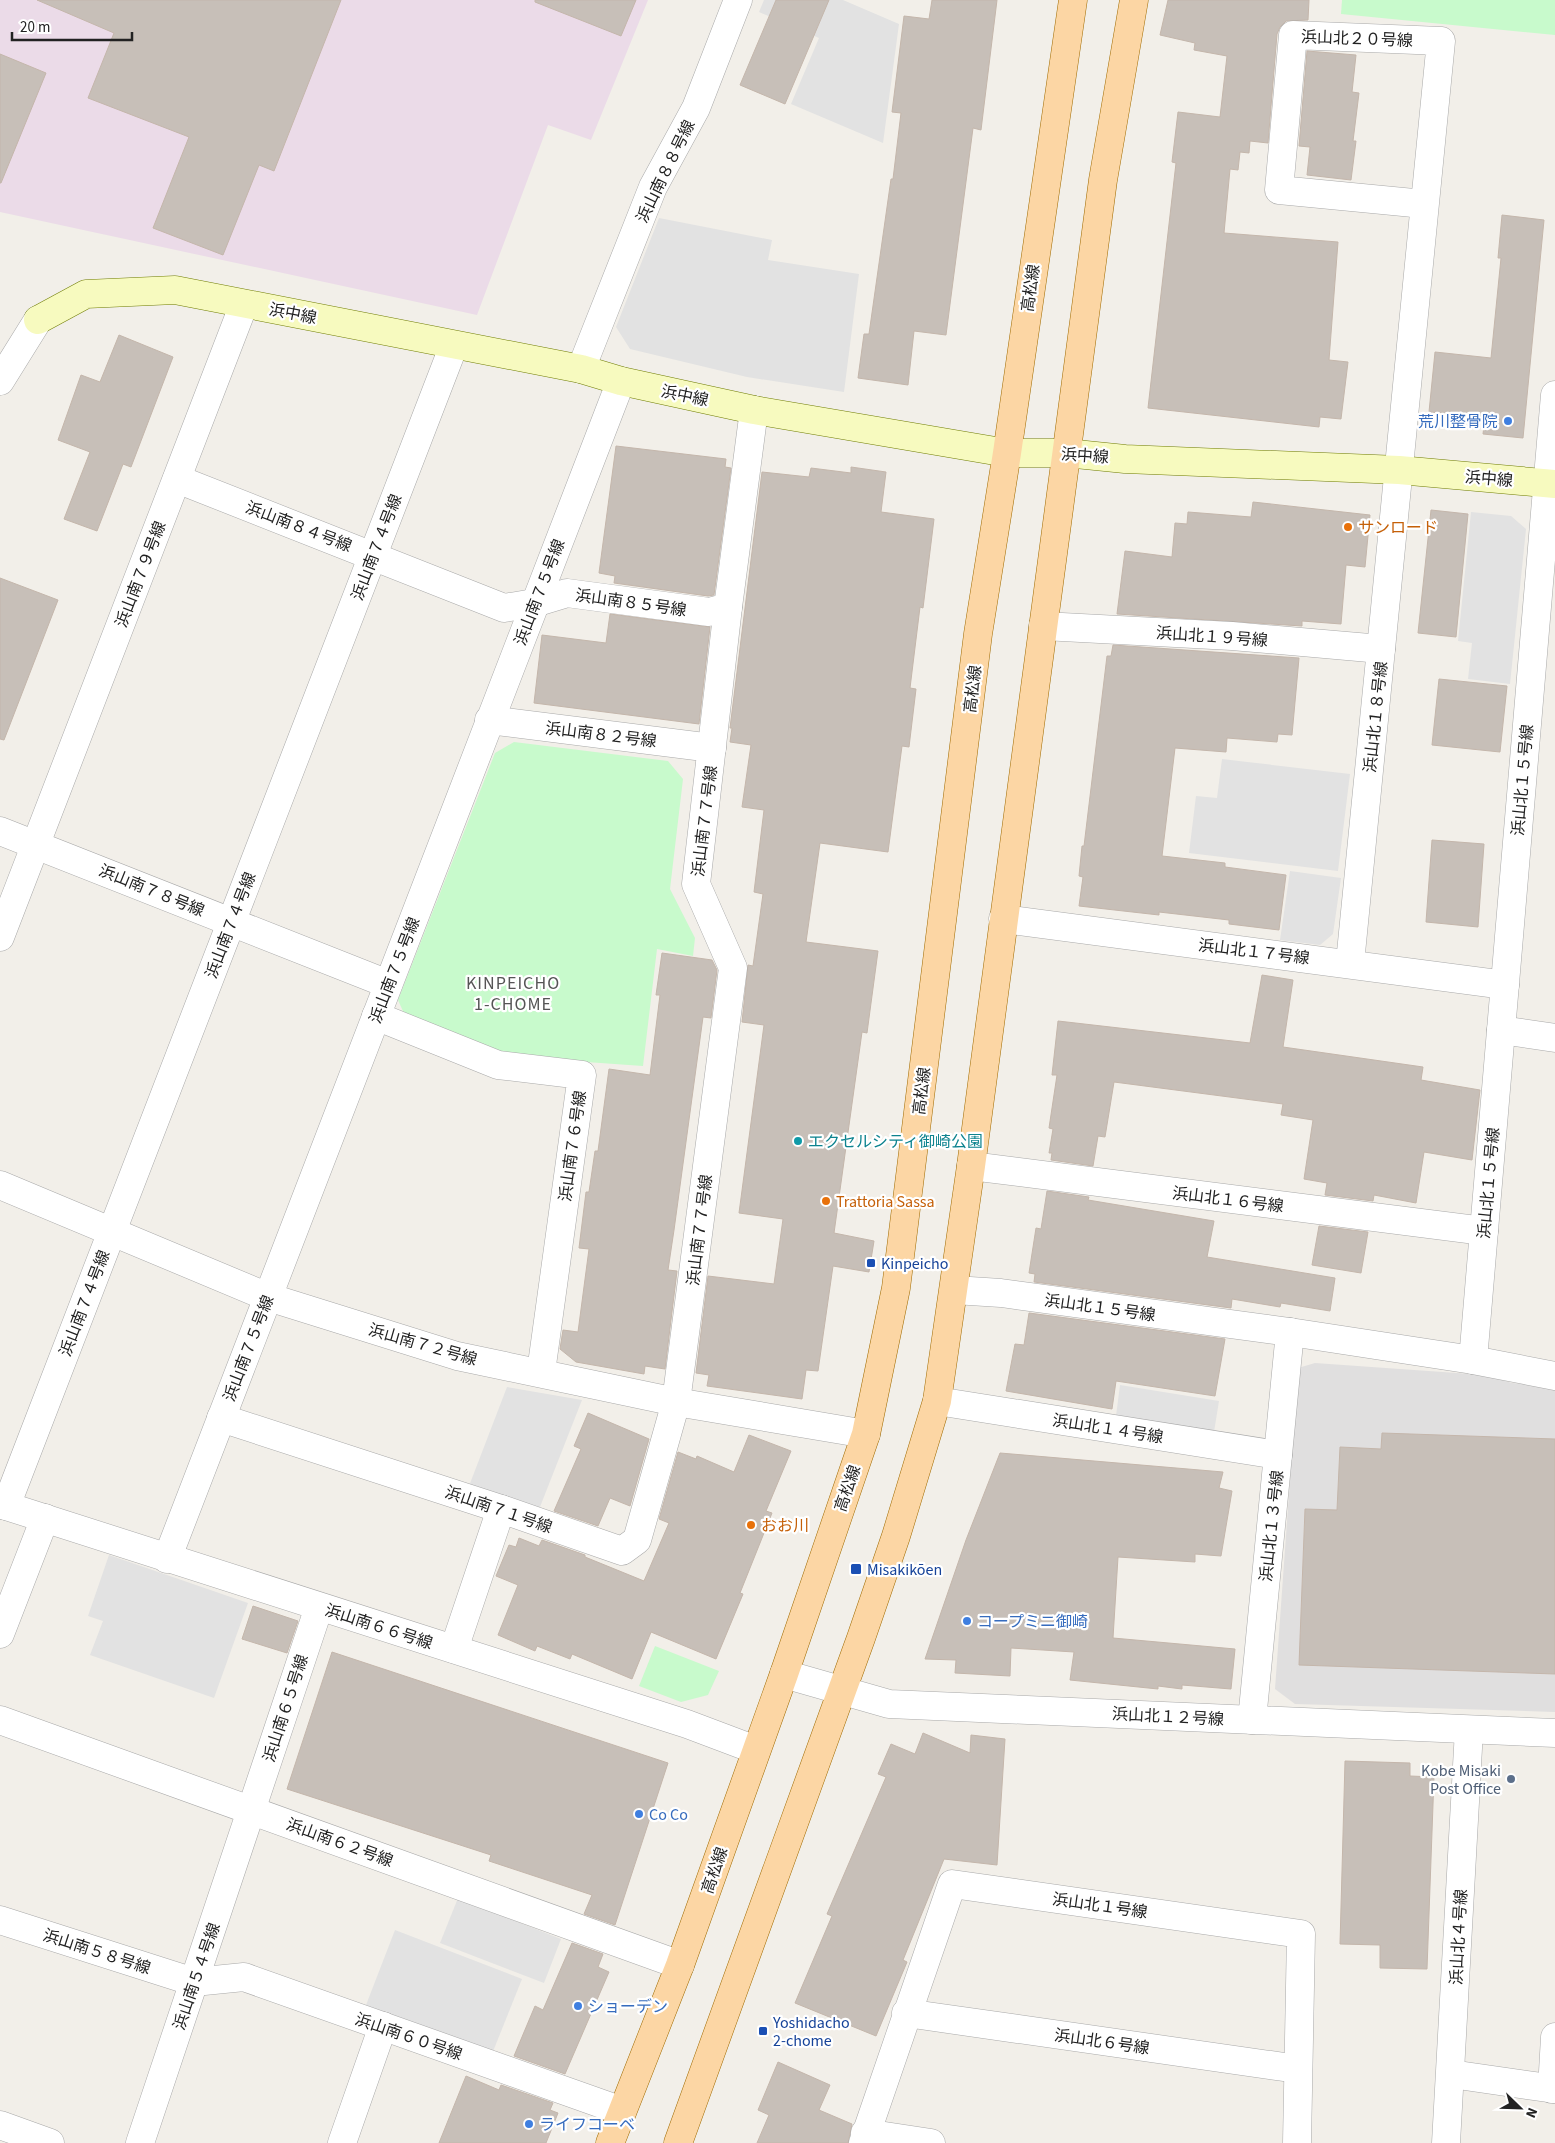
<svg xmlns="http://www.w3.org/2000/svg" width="1555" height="2143" font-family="'Source Sans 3','Noto Sans JP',sans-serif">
  <rect width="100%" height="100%" fill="#f2efe9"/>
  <polygon fill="#e0dfdf" points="1315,1363 1485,1375 1512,1383 1555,1387 1555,1712 1295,1704 1275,1689 1298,1368"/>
  <polygon fill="#ebdbe8" points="0,0 648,0 591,140 548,125 477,315 0,212"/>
  <g fill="#c8facc">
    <polygon points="1342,0 1555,0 1555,35 1341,14"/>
    <polygon points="514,742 668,761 683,779 670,889 695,938 693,956 657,949 643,1066 502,1056 406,1018 398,1000 495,753"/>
    <polygon points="655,1646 719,1671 708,1695 681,1702 639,1686"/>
  </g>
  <g fill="#e2e2e2">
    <polygon points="764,0 843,0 899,24 883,143 791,104 819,38 759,12"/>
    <polygon points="659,218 772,240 768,260 859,274 844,392 747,377 630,349 616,327"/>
    <polygon points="1471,512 1511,516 1526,529 1510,684 1468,679 1472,643 1458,641"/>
    <polygon points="1222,759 1350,774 1338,871 1189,853 1196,796 1217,798"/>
    <polygon points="1290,871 1341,878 1333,934 1320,945 1280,940"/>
    <polygon points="1120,1385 1219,1401 1214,1432 1116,1416"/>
    <polygon points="507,1387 582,1400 538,1512 469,1486"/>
    <polygon points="109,1555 248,1603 214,1698 90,1655 103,1621 88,1616"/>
    <polygon points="458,1898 561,1939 544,1983 440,1943"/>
    <polygon points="395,1930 522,1979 492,2054 366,2005"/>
  </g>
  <g fill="#c7bfb8" stroke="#c4b6ab">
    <polygon points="37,0 341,0 274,171 259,165 223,255 153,228 189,137 88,98 114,33"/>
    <polygon points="535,0 636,0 621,36 535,2"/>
    <polygon points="776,0 829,0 785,104 740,85"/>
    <polygon points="932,0 997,0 981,130 973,128 946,335 914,331 908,385 858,378 864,334 869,334 891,179 893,179 901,113 892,112 904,16 929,19"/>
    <polygon points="1168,0 1309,0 1308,20 1286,21 1280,27 1277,34 1268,143 1250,141 1249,153 1240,152 1238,170 1230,169 1224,233 1338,242 1329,360 1348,362 1341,419 1320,417 1319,427 1148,408 1176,163 1172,162 1178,112 1220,117 1227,56 1194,50 1195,43 1160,35"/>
    <polygon points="1307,51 1356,55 1352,92 1359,93 1353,141 1356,141 1351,180 1307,175 1310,147 1299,146"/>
    <polygon points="0,54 46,73 1,183 0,183"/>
    <polygon points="1502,215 1544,220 1523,438 1483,434 1485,417 1429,412 1435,352 1491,358 1501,258 1498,258"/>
    <polygon points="119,335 173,357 131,467 123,464 97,531 64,519 90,452 58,440 81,375 100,382"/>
    <polygon points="616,446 726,459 725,467 731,468 714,595 708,596 614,583 615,576 599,573"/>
    <polygon points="851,467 886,472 881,512 934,519 923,608 920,607 910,688 916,689 909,747 902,746 888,852 820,843 806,942 878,951 867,1033 862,1032 834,1233 874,1241 869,1272 833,1266 818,1371 806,1370 802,1399 707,1386 709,1375 696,1373 708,1276 774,1284 783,1219 739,1213 764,1025 742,1022 748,965 753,966 763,894 754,892 764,810 742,807 751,745 730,742 732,728 730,728 762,472 809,477 811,468 851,473"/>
    <polygon points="1253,502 1370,515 1365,567 1346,565 1341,624 1302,621 1302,626 1117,614 1125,551 1172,557 1175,523 1187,524 1188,512 1251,517"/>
    <polygon points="1431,510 1468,514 1456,637 1418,633"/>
    <polygon points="0,578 58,600 4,740 0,739"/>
    <polygon points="610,614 710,627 699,724 534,703 542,635 606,643"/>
    <polygon points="1113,645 1299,658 1292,735 1278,734 1277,742 1227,738 1226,752 1175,748 1162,856 1225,863 1225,867 1286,875 1279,930 1229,924 1229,920 1159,912 1159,915 1079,906 1083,877 1079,876 1082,846 1084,846 1107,656 1111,656"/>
    <polygon points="1439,679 1507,686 1500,752 1432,745"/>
    <polygon points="1432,840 1484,844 1478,927 1426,922"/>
    <polygon points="662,953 712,960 717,970 711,1018 703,1017 674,1230 668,1270 677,1271 665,1369 645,1366 644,1374 576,1362 560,1349 563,1330 578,1332 589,1249 579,1248 586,1192 589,1192 595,1151 598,1151 609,1069 650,1075 660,995 656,995"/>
    <polygon points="1262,975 1293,980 1283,1047 1423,1067 1421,1080 1480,1090 1472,1160 1424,1152 1416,1203 1374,1195 1373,1201 1325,1195 1327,1183 1304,1179 1313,1120 1281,1115 1283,1104 1114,1082 1105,1137 1098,1136 1093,1166 1051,1160 1052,1153 1049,1153 1053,1129 1049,1128 1057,1075 1052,1075 1058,1021 1250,1043"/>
    <polygon points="1047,1191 1089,1197 1088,1200 1214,1221 1207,1257 1335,1278 1330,1311 1281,1303 1280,1307 1232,1299 1231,1308 1034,1282 1035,1274 1029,1273 1036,1228 1041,1229"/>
    <polygon points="1319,1226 1368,1232 1361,1273 1312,1265"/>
    <polygon points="1029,1313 1225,1339 1215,1396 1116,1381 1112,1409 1006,1391 1015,1344 1024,1345"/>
    <polygon points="588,1413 649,1439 630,1506 610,1498 598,1526 554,1511 581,1449 574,1446"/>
    <polygon points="1382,1433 1555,1439 1555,1674 1299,1665 1305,1509 1337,1510 1340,1447 1381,1449"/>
    <polygon points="749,1435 791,1451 766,1511 772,1513 740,1593 743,1594 716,1659 651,1632 632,1679 572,1654 570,1659 537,1646 535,1651 498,1635 518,1585 496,1576 509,1545 516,1547 519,1538 539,1546 542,1540 585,1555 585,1557 644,1581 669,1523 659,1519 678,1452 696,1459 697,1456 734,1472"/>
    <polygon points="1000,1453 1223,1472 1219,1488 1232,1491 1221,1556 1195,1554 1195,1562 1118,1557 1113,1638 1235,1649 1231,1689 1182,1685 1182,1689 1158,1686 1158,1689 1070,1680 1074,1652 1011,1648 1010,1676 955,1673 956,1660 925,1659 966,1540"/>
    <polygon points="253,1606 298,1621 287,1653 242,1639"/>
    <polygon points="332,1652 668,1763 615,1925 584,1914 592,1895 489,1861 491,1855 287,1789"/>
    <polygon points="923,1733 970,1753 971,1735 1005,1739 997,1865 944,1859 903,1960 907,1962 876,2036 795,2003 832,1916 827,1914 886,1777 878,1774 891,1744 915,1754"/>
    <polygon points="1345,1761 1410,1763 1410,1776 1434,1777 1427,1969 1380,1968 1380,1945 1340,1944"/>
    <polygon points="572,1943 603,1954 598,1967 609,1972 565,2074 514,2056 535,2006 543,2010"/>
    <polygon points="778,2062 830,2085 819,2110 852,2124 848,2143 757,2143 769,2115 758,2110"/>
    <polygon points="466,2076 499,2090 501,2085 553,2103 550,2110 558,2113 546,2143 439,2143"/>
  </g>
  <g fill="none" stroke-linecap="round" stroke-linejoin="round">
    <defs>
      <g id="street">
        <polyline points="581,369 653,187 696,108 738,0"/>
        <polyline points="0,381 38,320"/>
        <polyline points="177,479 504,608 534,603 567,593 709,612 728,607"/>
        <polyline points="1043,626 1232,636 1381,649"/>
        <polyline points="489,720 712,748"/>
        <polyline points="0,831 388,984"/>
        <polyline points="1003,919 1505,985"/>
        <polyline points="0,937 244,304"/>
        <polyline points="1350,963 1441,41 1293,35 1279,190 1424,204"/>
        <polyline points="376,1016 498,1065 582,1075 541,1372"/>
        <polyline points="1501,1030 1555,1038"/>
        <polyline points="971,1166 1484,1231"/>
        <polyline points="0,1185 268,1297 457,1356 676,1402 866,1434"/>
        <polyline points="954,1290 1001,1293 1290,1332 1473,1360 1555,395"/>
        <polyline points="1473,1360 1555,1376"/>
        <polyline points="937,1401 1278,1455"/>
        <polyline points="221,1418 501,1509 622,1551 637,1540 676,1402 733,968 696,884 728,607 754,410"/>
        <polyline points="0,1504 687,1724 756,1750"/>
        <polyline points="6,1506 454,345"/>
        <polyline points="167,1559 621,381"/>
        <polyline points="0,1634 45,1518"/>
        <polyline points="454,1649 501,1509"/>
        <polyline points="784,1674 889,1704 1555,1733"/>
        <polyline points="0,1720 680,1965"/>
        <polyline points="1252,1720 1290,1332"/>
        <polyline points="0,1920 194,1982 244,1977 622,2111"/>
        <polyline points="906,2013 1298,2069"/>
        <polyline points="1451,2074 1555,2089"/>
        <polyline points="1552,2089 1555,2037"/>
        <polyline points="0,2125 50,2143"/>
        <polyline points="865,2133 931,2143"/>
        <polyline points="140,2143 319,1607"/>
        <polyline points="342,2143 383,2026"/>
        <polyline points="863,2143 952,1884 1301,1934 1297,2143"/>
        <polyline points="1446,2143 1469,1730"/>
      </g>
      <polyline id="secondary" points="38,320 86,294 175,290 581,369 621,381 754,410 1007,453 1066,453 1125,459 1399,470 1555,484"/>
      <g id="primary">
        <polyline points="610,2143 680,1965 784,1674 866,1434 896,1288 978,634 1007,453 1073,0"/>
        <polyline points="678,2143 861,1638 896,1536 937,1401 971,1166 1103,180 1134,0"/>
      </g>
    </defs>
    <use href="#street" stroke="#a9a9a9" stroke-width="29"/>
    <use href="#secondary" stroke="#707d05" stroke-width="29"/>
    <use href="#primary" stroke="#a06b00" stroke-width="29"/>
    <use href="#street" stroke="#fff" stroke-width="28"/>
    <use href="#secondary" stroke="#f7fabf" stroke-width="28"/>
    <use href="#primary" stroke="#fcd6a4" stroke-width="28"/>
  </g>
  <g fill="#3f7fe0" stroke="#fff" stroke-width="2">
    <circle cx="1508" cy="421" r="5"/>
    <circle cx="967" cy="1621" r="5"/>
    <circle cx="639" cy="1814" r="5"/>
    <circle cx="578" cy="2006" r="5"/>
    <circle cx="529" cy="2124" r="5"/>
  </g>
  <g fill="#e8710a" stroke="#fff" stroke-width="2">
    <circle cx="1348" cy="527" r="5"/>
    <circle cx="826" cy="1201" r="5"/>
    <circle cx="751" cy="1525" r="5"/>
  </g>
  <circle fill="#0f9aa8" stroke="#fff" stroke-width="2" cx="798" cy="1141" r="5"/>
  <g fill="#1a4fb4" stroke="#fff" stroke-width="2">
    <rect x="866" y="1258" width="10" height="10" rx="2.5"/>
    <rect x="850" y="1563" width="12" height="12" rx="2.5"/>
    <rect x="758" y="2026" width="10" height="10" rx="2.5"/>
  </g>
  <circle fill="#5c6f8a" stroke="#fff" stroke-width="2" cx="1511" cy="1779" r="5"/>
  <g text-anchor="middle" stroke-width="4.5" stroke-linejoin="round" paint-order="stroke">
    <g font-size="16" fill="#222" stroke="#fff">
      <text transform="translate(1357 38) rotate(2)" y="6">浜山北２０号線</text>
      <text transform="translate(665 171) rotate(-64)" y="6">浜山南８８号線</text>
      <text transform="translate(1030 288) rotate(-82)" y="6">高松線</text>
      <text transform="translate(293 313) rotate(11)" y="6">浜中線</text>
      <text transform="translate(685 395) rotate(12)" y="6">浜中線</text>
      <text transform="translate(1085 455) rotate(4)" y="6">浜中線</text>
      <text transform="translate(1489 478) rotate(5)" y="6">浜中線</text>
      <text transform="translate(299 526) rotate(21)" y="6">浜山南８４号線</text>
      <text transform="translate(376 547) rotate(-69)" y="6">浜山南７４号線</text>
      <text transform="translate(140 574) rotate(-69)" y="6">浜山南７９号線</text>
      <text transform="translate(539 592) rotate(-69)" y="6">浜山南７５号線</text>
      <text transform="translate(631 602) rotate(8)" y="6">浜山南８５号線</text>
      <text transform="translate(1212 636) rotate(4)" y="6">浜山北１９号線</text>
      <text transform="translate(972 689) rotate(-83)" y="6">高松線</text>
      <text transform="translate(1375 717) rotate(-84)" y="6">浜山北１８号線</text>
      <text transform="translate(601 734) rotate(7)" y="6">浜山南８２号線</text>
      <text transform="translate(1522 780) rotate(-85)" y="6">浜山北１５号線</text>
      <text transform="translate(704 821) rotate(-83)" y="6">浜山南７７号線</text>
      <text transform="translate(152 890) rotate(22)" y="6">浜山南７８号線</text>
      <text transform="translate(230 925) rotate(-69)" y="6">浜山南７４号線</text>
      <text transform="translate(1254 951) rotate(7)" y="6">浜山北１７号線</text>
      <text transform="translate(394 970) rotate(-69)" y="6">浜山南７５号線</text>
      <text transform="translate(921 1091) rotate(-83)" y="6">高松線</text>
      <text transform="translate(572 1146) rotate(-82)" y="6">浜山南７６号線</text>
      <text transform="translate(1488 1183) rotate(-85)" y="6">浜山北１５号線</text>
      <text transform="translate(1228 1199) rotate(7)" y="6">浜山北１６号線</text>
      <text transform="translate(699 1230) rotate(-83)" y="6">浜山南７７号線</text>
      <text transform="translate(84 1303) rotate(-69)" y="6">浜山南７４号線</text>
      <text transform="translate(1100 1307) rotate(8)" y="6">浜山北１５号線</text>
      <text transform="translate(423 1344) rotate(16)" y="6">浜山南７２号線</text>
      <text transform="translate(248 1348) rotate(-69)" y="6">浜山南７５号線</text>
      <text transform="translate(1108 1428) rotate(9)" y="6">浜山北１４号線</text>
      <text transform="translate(847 1488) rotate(-71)" y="6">高松線</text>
      <text transform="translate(499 1509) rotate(19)" y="6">浜山南７１号線</text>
      <text transform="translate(1271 1526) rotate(-84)" y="6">浜山北１３号線</text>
      <text transform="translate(379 1626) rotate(18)" y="6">浜山南６６号線</text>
      <text transform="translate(285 1708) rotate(-72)" y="6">浜山南６５号線</text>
      <text transform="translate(1168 1716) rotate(3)" y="6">浜山北１２号線</text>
      <text transform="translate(340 1842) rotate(20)" y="6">浜山南６２号線</text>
      <text transform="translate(714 1870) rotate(-71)" y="6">高松線</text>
      <text transform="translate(1100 1905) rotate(8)" y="6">浜山北１号線</text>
      <text transform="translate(1458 1937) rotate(-87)" y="6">浜山北４号線</text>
      <text transform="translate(97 1951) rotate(18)" y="6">浜山南５８号線</text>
      <text transform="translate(196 1976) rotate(-71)" y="6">浜山南５４号線</text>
      <text transform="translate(409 2036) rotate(19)" y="6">浜山南６０号線</text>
      <text transform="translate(1102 2041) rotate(8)" y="6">浜山北６号線</text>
    </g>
    <g font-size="16" fill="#366cbe" stroke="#fff" text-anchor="start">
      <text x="1498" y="427" text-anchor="end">荒川整骨院</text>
      <text x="977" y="1627">コープミニ御崎</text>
      <text x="649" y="1820">Co Co</text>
      <text x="588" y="2012">ショーデン</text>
      <text x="539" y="2130">ライフコーベ</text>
    </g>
    <g font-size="16" fill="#c56008" stroke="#fff" text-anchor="start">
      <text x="1358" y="533">サンロード</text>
      <text x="836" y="1207">Trattoria Sassa</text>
      <text x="761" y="1531">おお川</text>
    </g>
    <g font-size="16" fill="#0d838f" stroke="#fff" text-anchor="start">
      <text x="808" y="1147">エクセルシティ御崎公園</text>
    </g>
    <g font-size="16" fill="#164399" stroke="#fff" text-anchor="start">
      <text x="881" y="1269">Kinpeicho</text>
      <text x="867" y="1575">Misakikōen</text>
      <text x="773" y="2028">Yoshidacho<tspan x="773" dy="18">2-chome</tspan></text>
    </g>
    <g font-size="16" fill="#4e5e75" stroke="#fff" text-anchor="end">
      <text x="1501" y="1776">Kobe Misaki<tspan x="1501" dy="18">Post Office</tspan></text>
    </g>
    <g font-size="18" letter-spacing="1" fill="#555" stroke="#fff">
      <text x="513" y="989">KINPEICHO<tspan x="513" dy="21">1-CHOME</tspan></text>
    </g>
  </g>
  <g transform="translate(1520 2108) rotate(113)" stroke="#ffffff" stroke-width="4" paint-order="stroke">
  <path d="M0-4L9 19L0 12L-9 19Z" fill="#222222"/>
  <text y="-8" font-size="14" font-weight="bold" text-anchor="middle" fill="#222222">N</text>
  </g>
  <path d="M12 32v8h120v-8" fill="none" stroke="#222222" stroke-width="2.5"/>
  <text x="20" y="32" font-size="15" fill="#222222" stroke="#ffffff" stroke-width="4" paint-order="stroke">20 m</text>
</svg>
